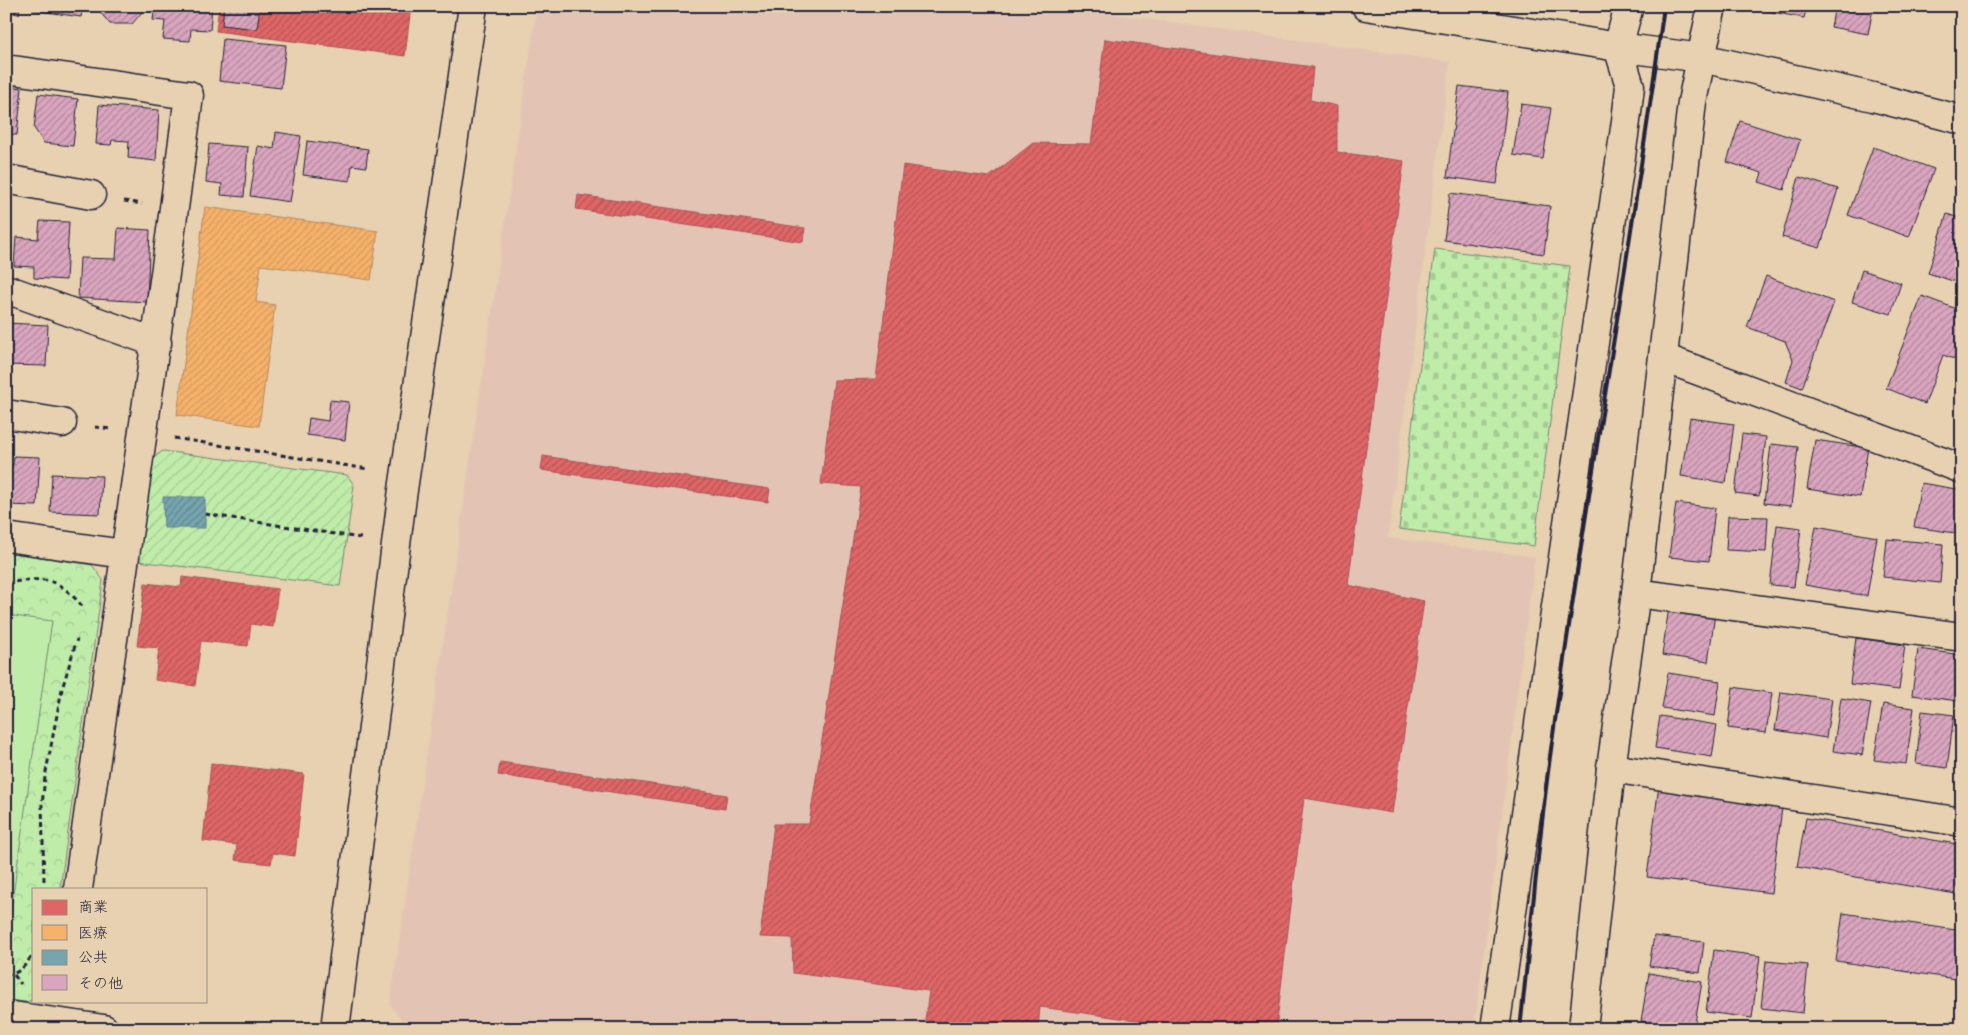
<svg xmlns="http://www.w3.org/2000/svg" width="1968" height="1035" font-family="'Architects Daughter','Klee One',sans-serif">
  <defs>
    <pattern id="cemetery-stones" width="16" height="16" patternUnits="userSpaceOnUse" patternTransform="scale(1.25)"><rect width="16" height="16" fill="#c0ecaa"/><path d="M2 7V4a2 2 0 0 1 4 0v3zM10 15v-3a2 2 0 0 1 4 0v3z" fill="#a5ca93"/></pattern>
    <pattern id="park-crowns" width="20" height="18" patternUnits="userSpaceOnUse" patternTransform="scale(1.25)"><rect width="20" height="18" fill="#c0ecaa"/><path d="M2 6a3 3 0 1 1 6 0M12 15a3 3 0 1 1 6 0" fill="none" stroke="#a5ca93"/></pattern>
    <pattern id="garden-furrows" width="10" height="10" patternUnits="userSpaceOnUse" patternTransform="scale(1.25)"><rect width="10" height="10" fill="#c0ecaa"/><path d="M-1 1l2-2M0 10L10 0M9 11l2-2" fill="none" stroke="#a5ca93"/></pattern>
    <pattern id="shops-hatch" width="6" height="6" patternUnits="userSpaceOnUse" patternTransform="scale(1.25)"><rect width="6" height="6" fill="#e06666"/><path d="M-1 1l2-2M0 6l6-6M5 7l2-2" fill="none" stroke="#b55455"/></pattern>
    <pattern id="health-hatch" width="6" height="6" patternUnits="userSpaceOnUse" patternTransform="scale(1.25)"><rect width="6" height="6" fill="#f6b26b"/><path d="M-1 1l2-2M0 6l6-6M5 7l2-2" fill="none" stroke="#d3995e"/></pattern>
    <pattern id="public-hatch" width="6" height="6" patternUnits="userSpaceOnUse" patternTransform="scale(1.25)"><rect width="6" height="6" fill="#76a5af"/><path d="M-1 1l2-2M0 6l6-6M5 7l2-2" fill="none" stroke="#608690"/></pattern>
    <pattern id="building-hatch" width="6" height="6" patternUnits="userSpaceOnUse" patternTransform="scale(1.25)"><rect width="6" height="6" fill="#daa5be"/><path d="M-1 1l2-2M0 6l6-6M5 7l2-2" fill="none" stroke="#b0869c"/></pattern>
  </defs>
  <rect width="100%" height="100%" fill="#e7d1b0"/>
  <filter id="ink" filterUnits="userSpaceOnUse"><feTurbulence type="fractalNoise" baseFrequency=".02" numOctaves="2"/><feDisplacementMap in="SourceGraphic" scale="10" xChannelSelector="R" yChannelSelector="G"/><feConvolveMatrix kernelMatrix="1 2 1 2 8 2 1 2 1" color-interpolation-filters="sRGB"/></filter>
  <g filter="url(#ink)">
    <polygon fill="#e3c4b4" points="537,6 1056,6 1450,62 1388,538 1535,557 1474,1029 408,1029 390,1004"/>
    <polygon fill="url(#cemetery-stones)" stroke="#718772" points="1435,249 1570,266 1534,546 1399,529"/>
    <polygon fill="url(#park-crowns)" stroke="#718772" points="6,552 92,565 103,580 60,889 34,889 34,999 26,1002 6,1000"/>
    <polygon fill="url(#garden-furrows)" stroke="#718772" points="163,451 347,475 354,485 340,586 138,561 154,457"/>
    <polygon fill="#c0ecaa" stroke="#718772" points="6,615 52,621 6,944"/>
    <g fill="url(#shops-hatch)" stroke="#a75259">
      <polygon points="219,6 411,6 405,56 216,31"/>
      <polygon points="1105,39 1313,67 1310,100 1337,106 1337,152 1404,161 1348,585 1424,601 1392,813 1304,798 1276,1029 1200,1029 1040,1007 1038,1029 974,1029 925,1020 929,991 793,973 792,938 760,937 774,824 809,824 861,487 821,484 834,380 876,379 903,165 989,177 1033,143 1091,144"/>
      <polygon points="578,195 805,228 803,242 576,209"/>
      <polygon points="543,456 770,489 768,502 541,470"/>
      <polygon points="182,577 278,589 273,627 251,624 248,646 201,641 195,686 155,680 159,648 137,646 145,583 181,587"/>
      <polygon points="500,762 727,795 725,809 498,775"/>
      <polygon points="211,763 304,774 295,856 273,853 271,864 235,860 237,845 203,841"/>
    </g>
    <polygon fill="url(#health-hatch)" stroke="#b6875d" points="205,207 378,231 371,280 261,265 256,302 275,305 259,426 177,415"/>
    <polygon fill="url(#public-hatch)" stroke="#5d7e8c" points="163,497 205,497 205,528 164,528"/>
    <g fill="url(#building-hatch)" stroke="#22223b">
      <polygon points="6,6 20,6 19,14 6,12"/>
      <polygon points="34,6 83,6 81,17 33,10"/>
      <polygon points="95,6 142,6 142,12 132,24 110,24"/>
      <polygon points="155,6 212,6 210,30 191,29 190,41 163,39 165,21 153,20"/>
      <polygon points="224,6 260,6 257,29 222,25"/>
      <polygon points="1756,6 1807,6 1804,18 1756,9"/>
      <polygon points="1835,6 1858,6 1873,9 1868,34 1831,27"/>
      <polygon points="223,39 286,45 281,88 219,81"/>
      <polygon points="6,86 22,88 17,135 6,134"/>
      <polygon points="1459,86 1508,92 1497,184 1447,177"/>
      <polygon points="38,94 78,99 73,146 44,143 34,128"/>
      <polygon points="1521,104 1551,108 1543,159 1513,155"/>
      <polygon points="99,105 159,110 156,161 128,158 129,141 112,140 111,145 96,144"/>
      <polygon points="1740,121 1800,140 1784,190 1759,182 1762,173 1727,162"/>
      <polygon points="276,132 301,136 290,202 250,196 258,146 274,149"/>
      <polygon points="307,141 368,149 366,167 352,165 350,181 303,175"/>
      <polygon points="209,144 248,147 244,197 221,195 222,184 206,182"/>
      <polygon points="1873,147 1934,169 1909,237 1848,215"/>
      <polygon points="1799,177 1838,189 1820,248 1782,237"/>
      <polygon points="1450,193 1550,206 1544,254 1444,240"/>
      <polygon points="1947,214 1962,219 1962,284 1928,273"/>
      <polygon points="40,221 69,222 66,280 34,278 34,267 14,266 16,237 38,239"/>
      <polygon points="118,228 150,230 147,302 78,298 80,258 116,259"/>
      <polygon points="1862,270 1901,283 1891,314 1852,302"/>
      <polygon points="1766,276 1834,302 1802,388 1786,382 1793,360 1785,341 1747,327"/>
      <polygon points="1922,296 1962,311 1962,362 1943,355 1925,404 1886,388"/>
      <polygon points="6,323 48,325 46,366 6,365"/>
      <polygon points="330,400 349,402 345,440 307,435 309,418 328,421"/>
      <polygon points="1690,418 1734,424 1726,483 1681,476"/>
      <polygon points="1742,434 1766,437 1759,496 1735,493"/>
      <polygon points="1815,440 1868,448 1860,497 1807,489"/>
      <polygon points="1771,444 1798,447 1791,506 1764,503"/>
      <polygon points="14,456 40,457 37,506 6,505 6,465 13,465"/>
      <polygon points="52,474 102,476 100,514 50,512"/>
      <polygon points="1921,483 1962,490 1962,534 1914,527"/>
      <polygon points="1676,503 1715,508 1709,561 1669,557"/>
      <polygon points="1728,516 1768,517 1766,552 1726,550"/>
      <polygon points="1777,525 1801,528 1794,587 1770,585"/>
      <polygon points="1816,526 1877,537 1867,596 1805,585"/>
      <polygon points="1887,539 1943,544 1940,583 1883,577"/>
      <polygon points="1962,567 1962,603 1958,603"/>
      <polygon points="1669,607 1715,614 1708,662 1662,655"/>
      <polygon points="1856,638 1905,645 1899,690 1850,684"/>
      <polygon points="1918,649 1962,655 1958,701 1912,695"/>
      <polygon points="1668,673 1720,681 1715,716 1662,708"/>
      <polygon points="1733,687 1772,693 1766,733 1728,728"/>
      <polygon points="1781,692 1832,699 1826,738 1775,730"/>
      <polygon points="1841,698 1871,703 1862,755 1833,751"/>
      <polygon points="1883,704 1914,708 1906,764 1874,760"/>
      <polygon points="1922,711 1954,715 1947,768 1916,764"/>
      <polygon points="1660,716 1717,725 1712,757 1655,748"/>
      <polygon points="1962,734 1962,768 1956,768"/>
      <polygon points="1659,785 1783,800 1771,893 1647,877"/>
      <polygon points="1806,818 1962,845 1956,894 1797,867"/>
      <polygon points="1843,913 1962,931 1962,980 1836,961"/>
      <polygon points="1654,936 1704,942 1700,973 1649,966"/>
      <polygon points="1714,950 1760,956 1752,1018 1706,1012"/>
      <polygon points="1766,961 1808,965 1803,1013 1761,1008"/>
      <polygon points="1649,973 1702,982 1694,1029 1641,1021"/>
    </g>
    <g fill="none" stroke-linecap="round" stroke-linejoin="round">
      <defs>
        <g id="minor">
          <polyline points="1618,47 1702,58 1873,97 1962,120"/>
          <path d="M6 69 189 95C155 360 114 624 78 889"/>
          <polyline points="6,179 91,195"/>
          <polyline points="6,289 157,343"/>
          <polyline points="1664,358 1962,469"/>
          <polyline points="6,414 62,423"/>
          <polyline points="6,537 124,554"/>
          <polyline points="1636,593 1962,637"/>
          <polyline points="1611,768 1962,822"/>
          <polyline points="6,1015 104,1029"/>
          <polyline points="1495,1029 1626,121 1630,86 1618,47 1629,6"/>
          <polyline points="1583,1029 1611,768 1636,593 1692,102 1712,6"/>
        </g>
        <g id="tertiary">
          <polyline points="1366,6 1618,47"/>
          <polyline points="335,1029 402,497 473,6"/>
        </g>
      </defs>
      <use href="#minor" stroke="#22223b" stroke-width="31"/>
      <use href="#tertiary" stroke="#22223b" stroke-width="31"/>
      <g stroke="#22223b" stroke-width="3" stroke-dasharray="5 4" stroke-linecap="butt">
        <polyline points="124,201 142,204"/>
        <polyline points="95,427 111,429"/>
        <polyline points="174,438 368,469"/>
        <polyline points="205,514 361,538"/>
        <path d="M6 583C47 577 56 576 84 608"/>
        <polyline points="44,881 42,805 45,777 62,689 77,639"/>
        <path d="M6 975C21 974 27 963 34 952"/>
        <polyline points="14,975 21,984"/>
      </g>
      <use href="#minor" stroke="#e7d1b0" stroke-width="28"/>
      <use href="#tertiary" stroke="#e7d1b0" stroke-width="28"/>
      <path stroke="#22223b" stroke-width="4" d="M1520 1029C1531 931 1539 832 1553 735 1587 491 1631 250 1664 6"/>
    </g>
  </g>
  <rect width="1968" height="1035" fill="none" stroke="#e7d1b0" stroke-width="25"/>
  <rect x="12" y="12" width="1943" height="1010" fill="none" stroke="#22223b" stroke-width="2" filter="url(#ink)"/>
  <rect x="32" y="888" width="175" height="115" fill="#e7d1b0" stroke="#988b81"/>
  <rect x="42" y="900" width="25" height="15" fill="#e06666" stroke="#988b81"/>
  <text x="78" y="912" font-size="15" fill="#22223b">商業</text>
  <rect x="42" y="925" width="25" height="15" fill="#f6b26b" stroke="#988b81"/>
  <text x="78" y="938" font-size="15" fill="#22223b">医療</text>
  <rect x="42" y="950" width="25" height="15" fill="#76a5af" stroke="#988b81"/>
  <text x="78" y="962" font-size="15" fill="#22223b">公共</text>
  <rect x="42" y="975" width="25" height="15" fill="#daa5be" stroke="#988b81"/>
  <text x="78" y="988" font-size="15" fill="#22223b">その他</text>
</svg>
